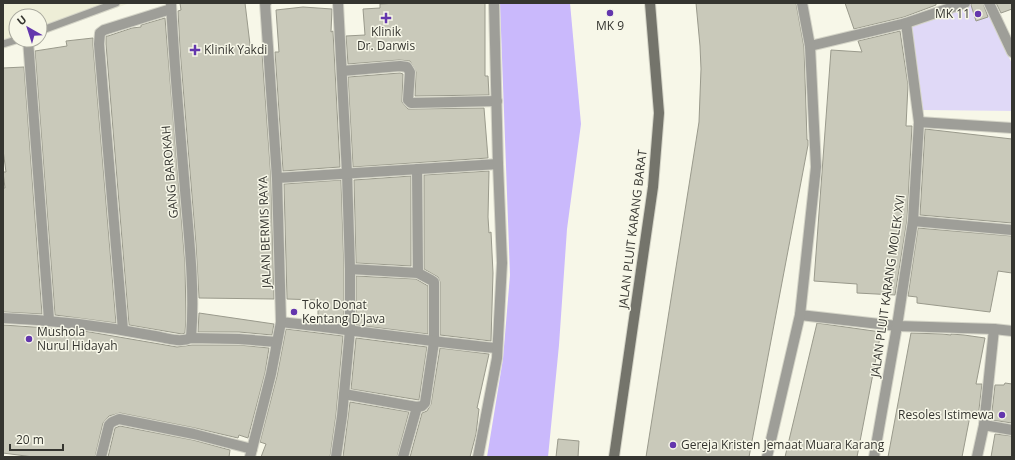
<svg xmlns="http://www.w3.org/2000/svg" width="1015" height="460" font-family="'Open Sans',sans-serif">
  <rect width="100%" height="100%" fill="#f7f7e8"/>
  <polygon fill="#eeeed7" points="3,3 130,3 40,35 40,16 16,16 16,40 27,40 3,49"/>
  <polygon fill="#e0d9f7" points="970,3 984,3 1012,64 1012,111 923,110 911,25"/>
  <polygon fill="#cab9fc" points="500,3 570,3 581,124 567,229 559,345 548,457 487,457 503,359 510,275"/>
  <g fill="#c9c9ba" stroke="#9a9a8c">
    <polygon points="180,3 245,3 251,53 262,53 271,178 274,299 199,298 196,245 180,50 178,11 181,10"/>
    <polygon points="397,3 485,3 485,76 488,76 489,95 415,96 416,72 410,61 399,60 348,64 346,36 365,35 363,9 380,8 380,4"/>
    <polygon points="696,3 796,3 804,47 807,140 808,140 808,145 749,457 646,457 699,122 701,69 700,46"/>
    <polygon points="845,3 936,3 936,5 904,17 854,29"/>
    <polygon points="971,3 983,3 988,17 976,21 971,5"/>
    <polygon points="996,3 1012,3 1012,9 1001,13"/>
    <polygon points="303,7 332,9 331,32 333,31 340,167 283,171 275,52 279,52 276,10"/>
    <polygon points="165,18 185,264 186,319 185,333 182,334 129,325 106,44 106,36 108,36 132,28 141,27 141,25"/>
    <polygon points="900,31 908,85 906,126 912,126 907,220 895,295 857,293 857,284 814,281 831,50 862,52 858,41"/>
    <polygon points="93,38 93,45 116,323 55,315 35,51 67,46 66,41"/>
    <polygon points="24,67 42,314 3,312 3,188 5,188 3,172 6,172 3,150 3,68"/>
    <polygon points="400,73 403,74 402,102 408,109 484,108 488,158 353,167 348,77"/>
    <polygon points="925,129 1012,139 1012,223 920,215"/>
    <polygon points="489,171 488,217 489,233 491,232 493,273 491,341 440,335 440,282 438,277 424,269 424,175"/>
    <polygon points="411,176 411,266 356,263 354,180"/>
    <polygon points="341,180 344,269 344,323 318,320 318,300 287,299 284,184"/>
    <polygon points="918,228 1012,236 1012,273 998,271 990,312 917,303 917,297 908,296"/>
    <polygon points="356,276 416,279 428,286 428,334 356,325"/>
    <polygon points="199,313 274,324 272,335 239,332 198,332"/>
    <polygon points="817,323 881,332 857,457 785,457"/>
    <polygon points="3,325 78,330 177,347 192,345 239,345 269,348 265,373 248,438 239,435 238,438 195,428 120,413 109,416 103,423 95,457 33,457 3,453"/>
    <polygon points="286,329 343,336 336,415 330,457 261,457 266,444 260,442 277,376"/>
    <polygon points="911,333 942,334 951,335 951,334 964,335 985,338 976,384 982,384 978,418 970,416 962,457 888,457"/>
    <polygon points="356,338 427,347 419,400 351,389"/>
    <polygon points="440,348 489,354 477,408 479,409 476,434 470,457 410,457 422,413 427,411 431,404"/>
    <polygon points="1005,383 1012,384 1012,423 991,420 995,385 1004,385"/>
    <polygon points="350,402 409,412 397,457 343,457"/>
    <polygon points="120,426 193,440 230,450 229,457 108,457 115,428"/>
    <polygon points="995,434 1012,436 1012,457 991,457"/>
    <polygon points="558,439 579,441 578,457 556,457"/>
  </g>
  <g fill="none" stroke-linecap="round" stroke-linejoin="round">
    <defs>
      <g id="lane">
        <polyline points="40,31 116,3"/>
        <polyline points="3,44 16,40"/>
      </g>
      <g id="street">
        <path d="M171 3C174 66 180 128 185 190 189 239 195 289 191 338"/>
        <polyline points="338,3 347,173 350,269 418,273 431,280 434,282 434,342 425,403 422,406 417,407 344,394"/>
        <polyline points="989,3 1012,52"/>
        <polyline points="28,40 49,320"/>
        <polyline points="810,46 906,23 965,3"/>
        <polyline points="342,71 400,66 407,67 410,72 408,100 411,103 497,101"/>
        <polyline points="919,122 1012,128"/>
        <polyline points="417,169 418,273"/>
        <polyline points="277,178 498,164"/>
        <polyline points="913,221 1012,230"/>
        <polyline points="800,315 897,326 994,329 1012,331"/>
        <path d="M3 318C54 320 104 326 155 336 166 338 180 343 191 338L239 339 277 342"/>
        <path d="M281 322C353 330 424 341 496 348"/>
        <polyline points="123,330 99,44 100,33 104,30 171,9"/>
        <polyline points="984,425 1012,430"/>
        <polyline points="101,457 109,425 112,422 119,419 194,434 252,449"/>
        <polyline points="250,457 271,374 281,322 277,178 265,3 266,3"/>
        <polyline points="336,457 342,416 350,330 350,269"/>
        <polyline points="403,457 417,407"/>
        <polyline points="478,457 497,358 502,263 498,164 494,3"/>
        <polyline points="767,457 800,315 816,167 810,46 802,3"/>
        <polyline points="874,457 897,326 913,221 919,122 906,23"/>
        <polyline points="977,457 984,425 994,329"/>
      </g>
      <polyline id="secondary" points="614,457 653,187 659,113 650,3"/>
    </defs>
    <use href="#lane" stroke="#d4d4c7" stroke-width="9"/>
    <use href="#street" stroke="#d4d4c7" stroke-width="12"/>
    <use href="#secondary" stroke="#d4d4c7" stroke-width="12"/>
    <use href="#lane" stroke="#9e9e98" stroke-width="7"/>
    <use href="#street" stroke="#9e9e98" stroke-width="10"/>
    <use href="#secondary" stroke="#74746b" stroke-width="10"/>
  </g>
  <g fill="#6336ad" stroke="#f7f7e8" stroke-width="1.5">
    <circle cx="610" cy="13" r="4"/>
    <circle cx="978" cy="14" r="4"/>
    <path d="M384 12h4v4h4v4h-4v4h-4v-4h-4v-4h4z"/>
    <path d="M193 44h4v4h4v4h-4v4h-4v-4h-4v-4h4z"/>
    <circle cx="294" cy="312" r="4"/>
    <circle cx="29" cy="339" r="4"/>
    <circle cx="1002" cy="415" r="4"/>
    <circle cx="673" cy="445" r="4"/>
  </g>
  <g text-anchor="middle" stroke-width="3" stroke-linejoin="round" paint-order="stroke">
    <g font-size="12" fill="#353530" stroke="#f7f7e8" text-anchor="start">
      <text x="970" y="18" text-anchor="end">MK 11</text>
      <text x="610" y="30" text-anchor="middle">MK 9</text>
      <text x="386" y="36" text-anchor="middle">Klinik<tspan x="386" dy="14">Dr. Darwis</tspan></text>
      <text x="204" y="54">Klinik Yakdi</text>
      <text x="302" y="309">Toko Donat<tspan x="302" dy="14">Kentang D'Java</tspan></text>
      <text x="37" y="336">Mushola<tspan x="37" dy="14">Nurul Hidayah</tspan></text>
      <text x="994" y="419" text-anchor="end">Resoles Istimewa</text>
      <text x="681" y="449">Gereja Kristen Jemaat Muara Karang</text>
    </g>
    <g font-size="12" fill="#353530" stroke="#f7f7e8">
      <text transform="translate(170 172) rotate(-95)" y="4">GANG BAROKAH</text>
      <text transform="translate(633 229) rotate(-83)" y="4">JALAN PLUIT KARANG BARAT</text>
      <text transform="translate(265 232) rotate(-92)" y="4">JALAN BERMIS RAYA</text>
      <text transform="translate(888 286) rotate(-82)" y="4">JALAN PLUIT KARANG MOLEK XVI</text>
    </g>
  </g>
  <rect width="1015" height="460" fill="none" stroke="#353530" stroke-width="8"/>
  <g transform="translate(28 28) rotate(321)"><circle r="19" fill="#f7f7e8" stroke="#a9a99e"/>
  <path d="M0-3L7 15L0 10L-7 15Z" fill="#6336ad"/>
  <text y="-6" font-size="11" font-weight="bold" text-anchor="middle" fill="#353530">U</text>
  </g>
  <path d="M10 444v6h53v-6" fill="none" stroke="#353530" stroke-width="2"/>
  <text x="16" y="444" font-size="12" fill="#353530" stroke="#f7f7e8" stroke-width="3" paint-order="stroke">20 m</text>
</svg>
